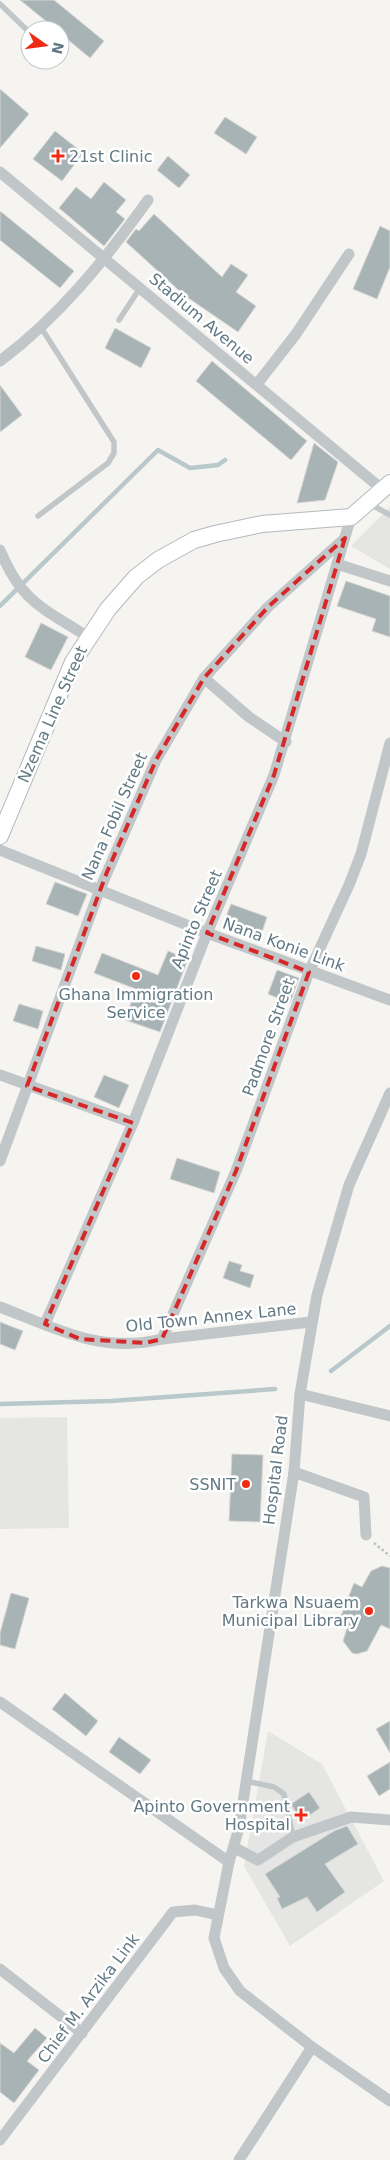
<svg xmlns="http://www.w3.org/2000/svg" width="390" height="2160" font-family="'DejaVu Sans',sans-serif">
  <rect width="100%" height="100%" fill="#f5f4f0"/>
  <g fill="#e5e6e4">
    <polygon points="390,507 390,569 351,546"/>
    <polygon points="67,1417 69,1528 0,1529 0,1418"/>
    <polygon points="268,1731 322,1764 384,1881 290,1946 244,1866"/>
  </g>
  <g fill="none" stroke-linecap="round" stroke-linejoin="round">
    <g stroke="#b8c8cb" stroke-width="4.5">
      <polyline points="0,606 158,450 190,468 218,465 225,460"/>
      <polyline points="331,1371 390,1326"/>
      <polyline points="0,1404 111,1401 275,1389"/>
    </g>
  </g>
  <g fill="#a8b3b6" stroke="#d6d5d3">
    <polygon points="20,0 54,0 104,41 90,58 60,33 60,30 57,30"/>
    <polygon points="0,89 29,114 0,148"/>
    <polygon points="225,117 257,137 246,154 214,133"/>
    <polygon points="55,131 83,153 62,181 33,159"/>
    <polygon points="168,156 190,175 179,188 157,170"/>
    <polygon points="104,182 126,200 116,212 125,219 104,246 59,208 76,187 91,199"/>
    <polygon points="0,211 74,271 60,288 0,240"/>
    <polygon points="154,214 222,277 231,264 248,275 236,292 256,306 238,332 184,295 126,242 136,229 139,231"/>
    <polygon points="380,226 390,231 390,267 377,299 353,289"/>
    <polygon points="115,328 151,348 141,368 105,348"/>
    <polygon points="212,361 307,441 291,460 196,381"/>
    <polygon points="0,385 22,415 0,432"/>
    <polygon points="314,443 338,462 325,500 297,503"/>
    <polygon points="346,581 390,596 390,637 372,631 376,619 337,606"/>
    <polygon points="41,623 68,637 51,670 25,657"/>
    <polygon points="55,882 87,894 78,916 46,904"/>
    <polygon points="231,904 267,917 260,938 223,924"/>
    <polygon points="36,946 65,954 61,970 32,961"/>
    <polygon points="168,951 188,959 160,1032 125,1020 136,989 94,973 102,953 158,975"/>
    <polygon points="277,970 299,978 290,1003 268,994"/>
    <polygon points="19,1004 43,1011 38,1029 13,1021"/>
    <polygon points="104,1075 129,1085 119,1108 94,1097"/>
    <polygon points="177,1158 220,1172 214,1193 170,1179"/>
    <polygon points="229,1261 242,1265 240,1271 254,1275 250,1288 223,1278"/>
    <polygon points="0,1322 23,1331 15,1350 0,1344"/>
    <polygon points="232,1454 263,1455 260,1522 229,1521"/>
    <polygon points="382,1566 390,1568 390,1629 381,1625 367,1651 357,1654 352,1653 343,1641 350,1619 341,1616 354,1583 362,1587 371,1571"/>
    <polygon points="11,1593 29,1598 15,1649 0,1645 0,1633"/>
    <polygon points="65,1693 98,1721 86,1736 52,1709"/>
    <polygon points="390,1721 390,1753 376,1729"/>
    <polygon points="119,1737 151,1760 140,1774 109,1752"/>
    <polygon points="390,1762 390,1789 379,1796 367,1776"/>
    <polygon points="309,1792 320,1808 301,1821 291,1804"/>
    <polygon points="347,1826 358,1844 325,1864 345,1892 317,1912 307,1897 282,1909 277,1898 280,1897 265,1874 334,1831"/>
    <polygon points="35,2028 47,2038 27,2061 39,2070 14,2103 0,2092 0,2043 14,2053"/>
  </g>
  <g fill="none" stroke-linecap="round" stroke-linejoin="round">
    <defs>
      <polyline id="secondary" points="0,836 73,662 108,609 136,577 158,560 194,540 215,534 262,524 351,517 390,483"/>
    </defs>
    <use href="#secondary" stroke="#b3babd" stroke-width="18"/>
    <polyline stroke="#bdbfc1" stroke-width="2.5" stroke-dasharray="2.5 2.5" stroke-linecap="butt" points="374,1543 390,1556"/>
    <g stroke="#c1c6c9" stroke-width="5.5">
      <polyline points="0,4 30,33"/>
      <polyline points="119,320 140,288"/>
      <polyline points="370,504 390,515"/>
      <polyline points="38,516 108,463 114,453 114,442 42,329"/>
      <polyline points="246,1781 274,1787 284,1794 293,1837"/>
    </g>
    <g stroke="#c1c6c9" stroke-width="11">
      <polyline points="0,172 383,490"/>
      <path d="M0 361C59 317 105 260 148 200"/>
      <polyline points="257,384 296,334 349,254"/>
      <path d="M0 550C22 603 42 607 88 637"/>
      <polyline points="337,564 390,581"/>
      <polyline points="204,678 249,717 286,742"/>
      <polyline points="0,850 207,933 390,1000"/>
      <polyline points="0,1075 133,1123"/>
      <polyline points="390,1093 349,1185 317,1295 300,1394 294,1472 239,1828 229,1862 214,1938 224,1968 240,1991 312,2047 390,2101"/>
      <polyline points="0,1161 100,889 156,760 204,678 268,607 344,539"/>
      <path d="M0 1307C55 1328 101 1354 162 1339L311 1322"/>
      <polyline points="45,1324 133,1123 207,933 274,775 351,517"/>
      <polyline points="162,1339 236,1171 309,972 349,885 361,854 390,743"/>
      <polyline points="300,1394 390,1416"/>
      <polyline points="294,1472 364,1497 366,1535"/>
      <polyline points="0,1702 229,1862"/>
      <polyline points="235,1848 258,1860 293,1837 351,1817 390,1820"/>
      <polyline points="0,1969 82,2033"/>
      <polyline points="0,2140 173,1912 195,1910 218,1915"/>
      <polyline points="239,2160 312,2047"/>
    </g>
    <use href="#secondary" stroke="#fff" stroke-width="16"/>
  </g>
  <path fill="none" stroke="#d62828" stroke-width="4" stroke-dasharray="10 6" stroke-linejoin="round" d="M345 538 274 775 207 933 309 972 236 1171 162 1339 145 1343 80 1339 45 1324 133 1123 27 1086 107 872 156 760 204 678 268 607Z"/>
  <g fill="#f12a14" stroke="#fff" stroke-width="2">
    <path d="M55.5 148.5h5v5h5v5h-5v5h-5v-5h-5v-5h5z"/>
    <circle cx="136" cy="976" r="5"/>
    <circle cx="246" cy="1484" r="5"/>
    <circle cx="369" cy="1611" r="5"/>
    <path d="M298.5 1807.5h5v5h5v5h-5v5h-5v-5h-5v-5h5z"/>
  </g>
  <g text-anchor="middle" stroke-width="5" stroke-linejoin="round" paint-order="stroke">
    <g font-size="16" fill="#617984" stroke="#fff" text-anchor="end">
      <text x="69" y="162" text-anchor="start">21st Clinic</text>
      <text x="136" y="1000" text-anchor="middle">Ghana Immigration<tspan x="136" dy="18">Service</tspan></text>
      <text x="236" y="1490">SSNIT</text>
      <text x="359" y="1608">Tarkwa Nsuaem<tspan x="359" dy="18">Municipal Library</tspan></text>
      <text x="290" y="1812">Apinto Government<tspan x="290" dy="18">Hospital</tspan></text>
    </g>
    <g font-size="16" fill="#617984" stroke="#fff">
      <text transform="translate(202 318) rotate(40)" y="6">Stadium Avenue</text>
      <text transform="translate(52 714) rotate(-66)" y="6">Nzema Line Street</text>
      <text transform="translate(114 816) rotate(-66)" y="6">Nana Fobil Street</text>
      <text transform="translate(196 919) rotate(-67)" y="6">Apinto Street</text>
      <text transform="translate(284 944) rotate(20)" y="6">Nana Konie Link</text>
      <text transform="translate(268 1037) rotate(-70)" y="6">Padmore Street</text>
      <text transform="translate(211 1317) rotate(-6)" y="6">Old Town Annex Lane</text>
      <text transform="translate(275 1470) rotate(-83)" y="6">Hospital Road</text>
      <text transform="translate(88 1998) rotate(-53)" y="6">Chief M. Arzika Link</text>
    </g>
  </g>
  <g transform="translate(45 45) rotate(104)"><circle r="24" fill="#ffffff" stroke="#c0c9ce"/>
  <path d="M0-4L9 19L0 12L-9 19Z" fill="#f12a14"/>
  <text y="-8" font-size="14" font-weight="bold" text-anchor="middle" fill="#617984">N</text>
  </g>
</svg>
